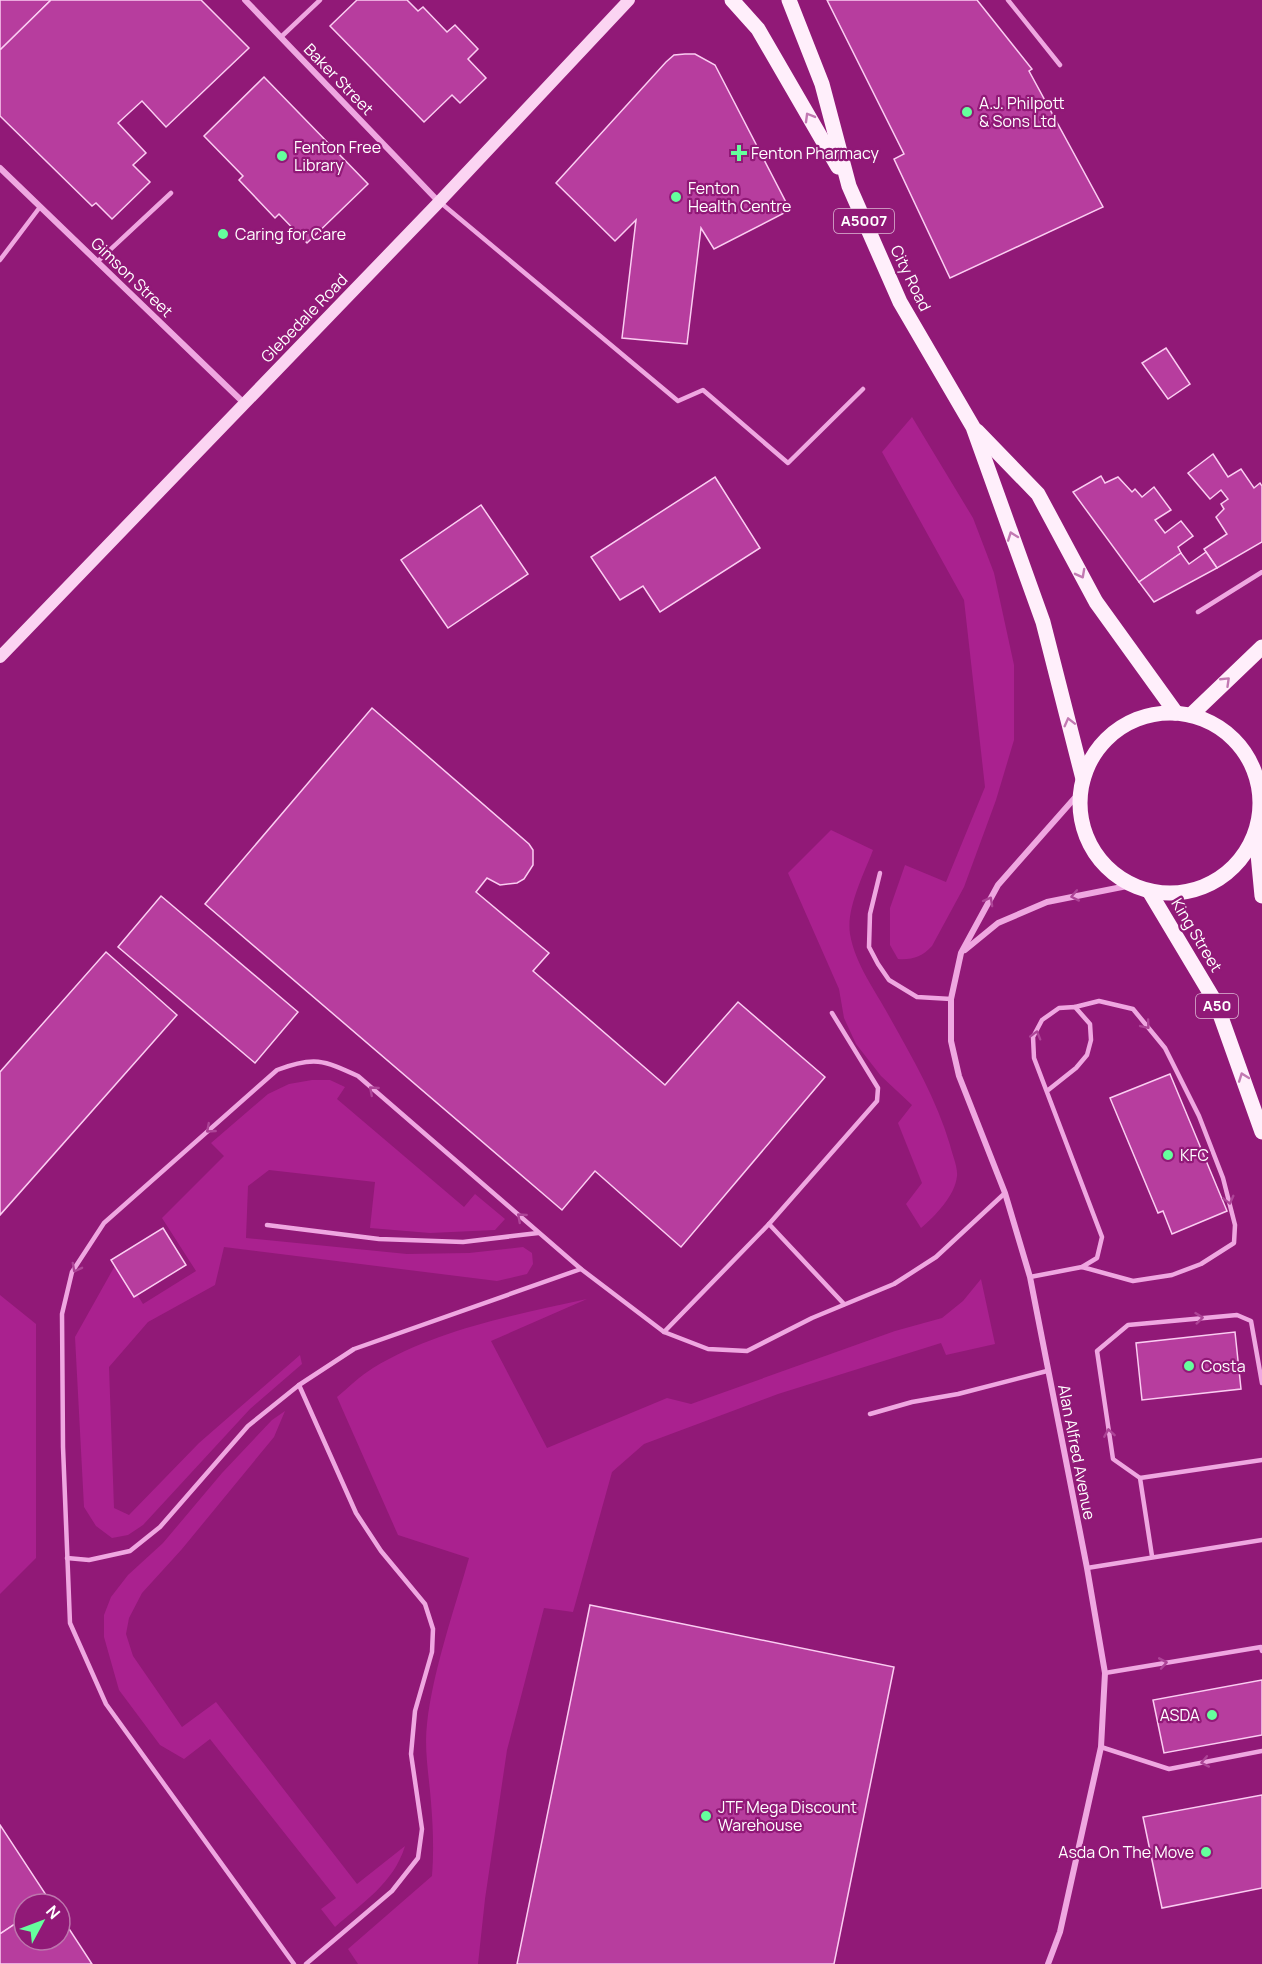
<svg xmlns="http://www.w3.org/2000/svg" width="1262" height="1964" font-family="Manrope,sans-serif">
  <rect width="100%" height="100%" fill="#911977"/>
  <g fill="#aa218f">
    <path d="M912 417 973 518 994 573 1014 665V740L996 800 964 887 932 946C922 957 912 960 898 959L890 945V908L905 865 946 882 985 787 964 600 882 452Z"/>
    <path d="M831 830 873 850C864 874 846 908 850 934 855 964 875 990 889 1016 912 1057 937 1100 950 1145 952 1154 958 1167 957 1176 955 1196 935 1216 921 1228L906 1204 922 1183 898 1123 912 1105 881 1076 856 1044 844 1018 839 989 788 873Z"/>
    <polygon points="312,1080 330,1080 345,1087 337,1099 464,1207 475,1194 505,1219 495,1230 430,1233 370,1228 375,1182 269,1170 248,1186 246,1238 407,1254 469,1253 523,1247 532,1253 533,1264 527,1274 497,1281 224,1247 215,1285 148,1322 109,1367 114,1508 129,1515 199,1443 300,1355 302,1364 250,1409 143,1525 128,1535 112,1538 96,1526 84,1507 75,1337 117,1262 143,1304 196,1271 162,1218 224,1156 211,1143 268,1094 289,1084"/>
    <path d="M981 1279 995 1344 946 1355 941 1343 778 1394 644 1444 612 1472 573 1612 544 1608 507 1750 485 1899 478 1964H358L348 1949 432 1876C434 1851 433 1827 431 1802 429 1776 424 1750 427 1724 433 1670 454 1611 469 1558L398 1535 337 1397C349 1387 360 1376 373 1368 438 1329 515 1315 587 1299L491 1341 547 1448 667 1398 691 1404 895 1331 942 1318 963 1301Z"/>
    <polygon points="0,1295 36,1324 36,1558 0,1594"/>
    <path d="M285 1411 274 1437 182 1549 142 1593 129 1618 126 1634 133 1656 182 1727 216 1702 357 1884 405 1846C394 1883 362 1903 335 1927L321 1909 336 1898 210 1739 184 1759 160 1745 119 1690 104 1637V1615L111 1597 128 1575 163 1543 222 1473 272 1420Z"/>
  </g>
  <g fill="#b73d9e" stroke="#fbcdf2" stroke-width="1.5">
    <polygon points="0,0 51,0 0,50"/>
    <polygon points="51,0 201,0 249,48 166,127 142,101 118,123 146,153 133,165 150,182 112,219 96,203 92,206 0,116 0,50"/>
    <polygon points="357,0 407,0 418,11 423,7 447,32 455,25 478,49 468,59 486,78 460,103 452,95 424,122 330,26"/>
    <polygon points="827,0 977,0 1032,69 1029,71 1103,207 950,278 894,159 904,154"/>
    <polygon points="685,54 695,54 715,65 790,210 714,249 701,228 687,344 622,338 636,220 615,241 556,183 666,62 674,55"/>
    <polygon points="264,77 368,184 307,243 279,214 275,218 239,180 243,176 204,136"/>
    <polygon points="1166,348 1190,384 1168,399 1142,363"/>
    <polygon points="1213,454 1228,477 1241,469 1254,488 1260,483 1262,486 1262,542 1217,568 1204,549 1227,534 1216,517 1224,509 1221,504 1228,499 1221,490 1210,499 1188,473"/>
    <polygon points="1101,476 1105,483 1118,477 1132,492 1135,489 1142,497 1154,487 1171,510 1155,520 1165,533 1181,521 1193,536 1178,547 1181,553 1139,582 1073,492"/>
    <polygon points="715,477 760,548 660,612 643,586 620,600 591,557"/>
    <polygon points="481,505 528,574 448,628 401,560"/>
    <polygon points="1206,552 1217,568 1154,602 1139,582 1181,553 1189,564"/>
    <polygon points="372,708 529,844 533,850 533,865 524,879 517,883 500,885 487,878 476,892 549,953 533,971 665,1085 738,1002 825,1077 681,1247 595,1171 562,1210 205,904"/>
    <polygon points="161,896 298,1012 255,1063 118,947"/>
    <polygon points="106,952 177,1015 0,1215 0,1072"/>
    <polygon points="1170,1074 1227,1211 1172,1234 1163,1211 1158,1213 1110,1098"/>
    <polygon points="163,1228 186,1265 134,1297 111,1260"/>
    <polygon points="1235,1332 1241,1389 1142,1400 1136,1343"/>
    <polygon points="590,1605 894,1667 834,1964 517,1964"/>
    <polygon points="1262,1680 1262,1735 1164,1753 1153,1700"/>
    <polygon points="1262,1795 1262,1888 1162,1908 1143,1817"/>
    <polygon points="0,1825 50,1901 46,1904 24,1904 24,1918 0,1934"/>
    <polygon points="60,1915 92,1964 0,1964 0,1934 24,1918 24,1940 60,1940"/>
  </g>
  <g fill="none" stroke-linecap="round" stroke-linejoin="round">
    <g stroke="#efa7e1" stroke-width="4.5">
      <polyline points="1008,0 1060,65"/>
      <polyline points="281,37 320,0"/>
      <polyline points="441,203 678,401 703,390 788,463 863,389"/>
      <polyline points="0,260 40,207"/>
      <polyline points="97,262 171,193"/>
      <polyline points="1198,612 1262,572"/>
      <polyline points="880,873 870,914 869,947 878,964 889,980 917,997 951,999"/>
      <polyline points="1075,1007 1099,1001 1133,1009 1165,1048 1199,1116 1223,1178 1235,1225 1234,1243 1201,1264 1172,1275 1133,1281 1082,1267"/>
      <polyline points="769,1224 844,1304"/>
      <polyline points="267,1225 379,1239 463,1242 538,1233"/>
      <polyline points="1030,1277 1082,1267 1097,1258 1102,1237 1034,1058 1033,1037 1042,1020 1059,1008 1075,1007 1090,1024 1091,1040 1087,1055 1076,1068 1047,1091"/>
      <polyline points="664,1332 769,1224 877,1101 878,1088 832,1013"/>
      <polyline points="299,1385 356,1513 381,1551 425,1604 433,1629 432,1652 415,1711 411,1754 422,1829 418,1858 392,1891 306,1964"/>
      <polyline points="870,1414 912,1402 958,1394 1047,1371"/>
      <polyline points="1140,1478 1113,1459 1097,1351 1128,1325 1237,1315 1251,1321 1262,1383"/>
      <polyline points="1152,1556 1140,1478 1262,1460"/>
      <polyline points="67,1558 89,1560 130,1551 160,1527 248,1426 299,1385 354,1349 581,1269"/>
      <polyline points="1087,1568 1262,1540"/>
      <polyline points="1105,1673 1261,1647 1262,1651"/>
      <polyline points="1101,1747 1169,1769 1262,1751"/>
      <path d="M294 1964 106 1704 70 1623 63 1447 62 1314 72 1272 104 1223 277 1070C314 1056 323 1060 358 1076L581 1269 664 1332 708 1349 747 1351 812 1318 894 1284 936 1257 1005 1193"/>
    </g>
    <g stroke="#efa7e1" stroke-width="6">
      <polyline points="245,0 439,202"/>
      <polyline points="0,168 245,404"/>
      <polyline points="965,950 998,923 1047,902 1132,885"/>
      <polyline points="1048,1964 1060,1932 1101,1747 1105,1673 1087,1568 1030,1277 1005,1193 959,1076 951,1041 951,999 961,953 998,885 1080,792"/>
    </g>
    <polyline stroke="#fbd4f2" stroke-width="12" points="0,657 439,202 629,0"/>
    <g stroke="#ffeffb" stroke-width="15">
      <polyline points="732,0 758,29 838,167"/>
      <polyline points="789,0 822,84 849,186 900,302 973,427 1043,622 1083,779"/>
      <polyline points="977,431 1038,494 1096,602 1176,713"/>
      <circle cx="1170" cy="803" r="90"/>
      <polyline points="1191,715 1262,647"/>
      <polyline points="1256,833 1262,896"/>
      <polyline points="1149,891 1216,1003 1262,1132"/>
    </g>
  </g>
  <defs><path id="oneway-chevron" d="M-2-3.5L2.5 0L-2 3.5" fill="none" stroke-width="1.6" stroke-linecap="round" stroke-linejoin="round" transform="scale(1.5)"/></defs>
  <g stroke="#c279b2">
    <use href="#oneway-chevron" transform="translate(809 117) rotate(-120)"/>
    <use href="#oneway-chevron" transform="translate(1012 536) rotate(-110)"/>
    <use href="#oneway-chevron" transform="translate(1081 574) rotate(62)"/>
    <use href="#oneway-chevron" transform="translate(1226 681) rotate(-44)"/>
    <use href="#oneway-chevron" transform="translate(1069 722) rotate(-104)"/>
    <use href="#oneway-chevron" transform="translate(1243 1077) rotate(-110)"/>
  </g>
  <g stroke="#ad4497">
    <use href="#oneway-chevron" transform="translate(1075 896) rotate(169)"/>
    <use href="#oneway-chevron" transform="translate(989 901) rotate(-61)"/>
    <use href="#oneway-chevron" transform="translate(1146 1025) rotate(50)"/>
    <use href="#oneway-chevron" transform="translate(1036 1035) rotate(-74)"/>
    <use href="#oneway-chevron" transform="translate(373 1090) rotate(-139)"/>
    <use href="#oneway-chevron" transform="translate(210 1129) rotate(139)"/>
    <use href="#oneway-chevron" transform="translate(1229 1200) rotate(76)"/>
    <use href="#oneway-chevron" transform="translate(521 1217) rotate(-139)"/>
    <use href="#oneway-chevron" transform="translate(76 1268) rotate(118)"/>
    <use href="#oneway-chevron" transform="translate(1199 1318) rotate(-6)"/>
    <use href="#oneway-chevron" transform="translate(1109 1433) rotate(-99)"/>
    <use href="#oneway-chevron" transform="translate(1163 1663) rotate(-10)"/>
    <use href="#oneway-chevron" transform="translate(1205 1762) rotate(169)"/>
  </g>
  <g fill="#65ff9d" stroke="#911977" stroke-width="2">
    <circle cx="967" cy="112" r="6"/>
    <path d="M736 144h6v6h6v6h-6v6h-6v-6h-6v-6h6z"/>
    <circle cx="282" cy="156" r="6"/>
    <circle cx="676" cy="197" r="6"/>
    <circle cx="223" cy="234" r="6"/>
    <circle cx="1168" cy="1155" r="6"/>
    <circle cx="1189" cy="1366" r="6"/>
    <circle cx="1212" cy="1715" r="6"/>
    <circle cx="706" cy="1816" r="6"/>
    <circle cx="1206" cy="1852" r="6"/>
  </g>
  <g text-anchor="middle" stroke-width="4.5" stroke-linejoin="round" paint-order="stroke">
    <g fill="#911977" stroke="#debad6" stroke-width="1.5">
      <rect x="834" y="209" width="60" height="24" rx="4.5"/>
      <rect x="1196" y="994" width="42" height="24" rx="4.5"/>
    </g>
    <g font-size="15" font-weight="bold" fill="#fff">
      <text x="864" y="226">A5007</text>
      <text x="1217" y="1011">A50</text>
    </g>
    <g font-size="16" fill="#fff" stroke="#911977">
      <text transform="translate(339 79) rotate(46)" y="6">Baker Street</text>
      <text transform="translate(132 277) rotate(44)" y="6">Gimson Street</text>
      <text transform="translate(911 278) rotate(64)" y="6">City Road</text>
      <text transform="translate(304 318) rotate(-46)" y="6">Glebedale Road</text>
      <text transform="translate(1197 935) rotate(59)" y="6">King Street</text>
      <text transform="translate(1077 1452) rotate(79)" y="6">Alan Alfred Avenue</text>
    </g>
    <g font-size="16" fill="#fff" stroke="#911977" text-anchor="start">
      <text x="979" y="109">A.J. Philpott<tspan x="979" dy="18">&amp; Sons Ltd</tspan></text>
      <text x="294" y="153">Fenton Free<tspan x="294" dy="18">Library</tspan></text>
      <text x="751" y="159">Fenton Pharmacy</text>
      <text x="688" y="194">Fenton<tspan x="688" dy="18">Health Centre</tspan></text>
      <text x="235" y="240">Caring for Care</text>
      <text x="1180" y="1161">KFC</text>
      <text x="1201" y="1372">Costa</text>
      <text x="1200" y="1721" text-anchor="end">ASDA</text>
      <text x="718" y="1813">JTF Mega Discount<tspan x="718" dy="18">Warehouse</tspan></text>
      <text x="1194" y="1858" text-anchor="end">Asda On The Move</text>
    </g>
  </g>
  <g transform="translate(42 1922) rotate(49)"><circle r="28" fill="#911977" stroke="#bd75ad" stroke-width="1.5"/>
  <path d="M0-4.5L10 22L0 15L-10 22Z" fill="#65ff9d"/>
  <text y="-9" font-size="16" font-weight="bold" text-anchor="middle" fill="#ffffff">N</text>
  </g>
</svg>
